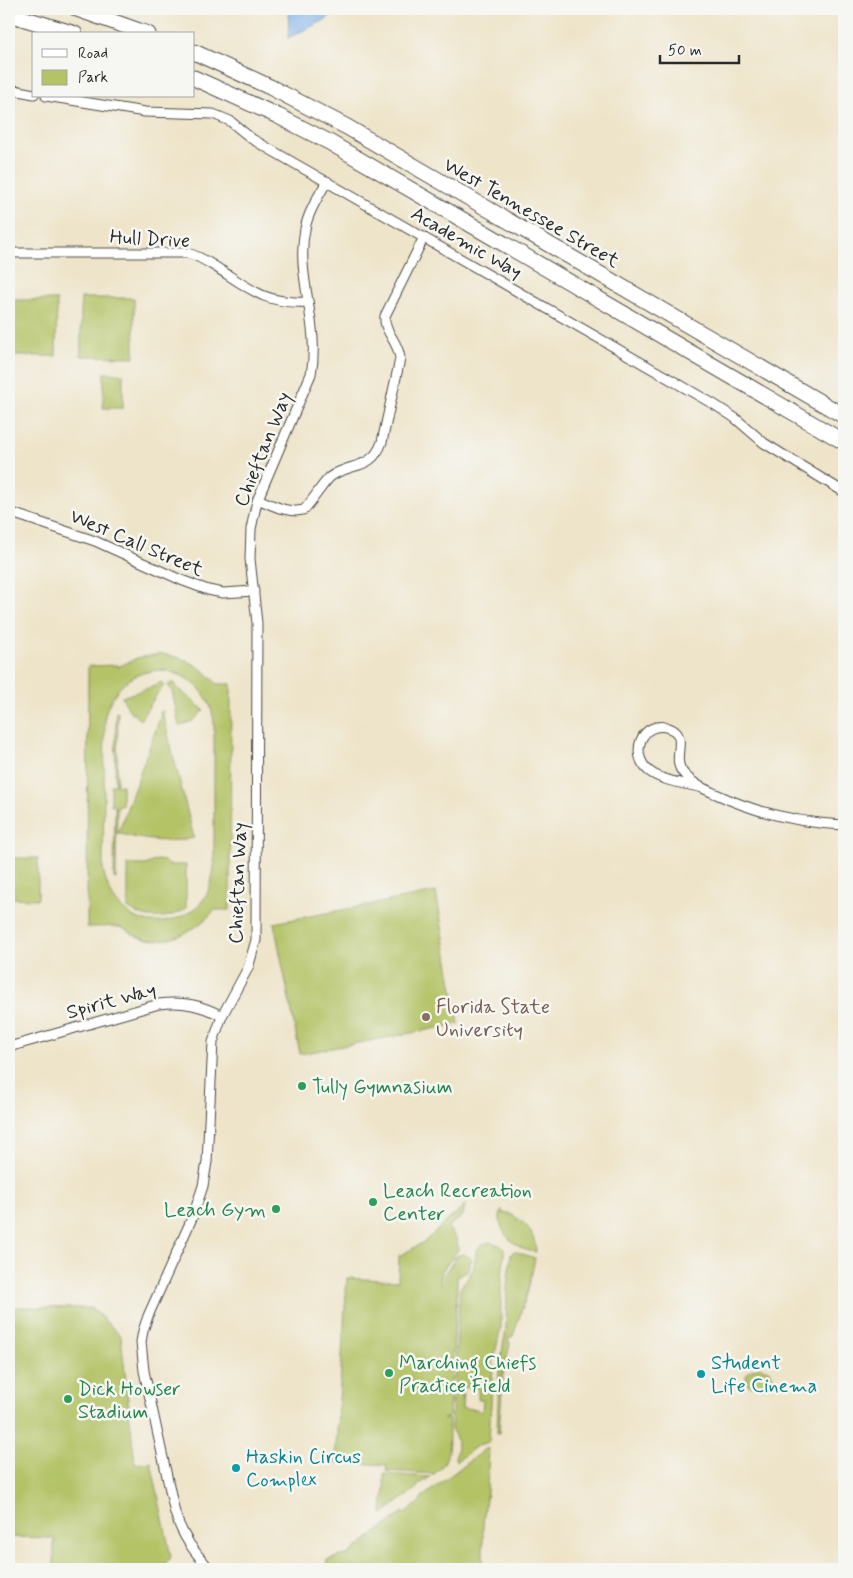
<svg xmlns="http://www.w3.org/2000/svg" width="853" height="1578" font-family="Mynerve,sans-serif">
  <rect width="100%" height="100%" fill="#f6f6f2"/>
  <filter id="ink" filterUnits="userSpaceOnUse"><feTurbulence type="fractalNoise" baseFrequency=".02" numOctaves="2"/><feDisplacementMap in="SourceGraphic" scale="10" xChannelSelector="R" yChannelSelector="G"/><feConvolveMatrix kernelMatrix="1 2 1 2 8 2 1 2 1" color-interpolation-filters="sRGB"/></filter>
  <filter id="wash" filterUnits="userSpaceOnUse"><feTurbulence type="fractalNoise" baseFrequency=".0096" numOctaves="4" result="noise"/><feDisplacementMap in="SourceGraphic" scale="20" xChannelSelector="R" yChannelSelector="G"/><feGaussianBlur stdDeviation="1.12" result="paint"/><feColorMatrix in="noise" values="0 0 0 0 0 0 0 0 0 0 0 0 0 0 0 0 0 1.4 0 .05"/><feComposite in="paint" operator="in"/></filter>
  <g filter="url(#wash)">
    <rect width="100%" height="100%" fill="#eee4c9"/>
    <g fill="#b3c366" stroke="#6f7748" fill-rule="evenodd">
      <polygon points="81,298 134,298 134,357 81,356"/>
      <polygon points="9,300 57,300 56,356 9,356"/>
      <polygon points="104,373 123,374 123,408 103,408"/>
      <path d="M160 654C183 656 202 666 217 684H231L230 910H215C195 931 169 947 139 937 132 934 125 928 118 927 108 926 97 927 87 927L88 666 118 665V667L137 658ZM161 670C192 674 213 695 214 726V868C212 879 210 891 203 900 198 908 190 912 182 916 142 935 108 908 103 867L105 715C113 688 132 671 161 670Z"/>
      <polygon points="161,682 164,686 159,691 140,720 129,710 122,697 155,686"/>
      <polygon points="173,682 177,688 204,710 193,721 179,726 172,691 168,685"/>
      <path d="M163 711 164 712 163 715 194 838C168 843 144 841 118 833L161 715 160 712Z"/>
      <polygon points="116,712 118,712 117,785 122,785 122,805 117,806 116,879 114,878 115,806 111,805 111,785 115,785"/>
      <polygon points="9,858 38,858 38,899 9,898"/>
      <path d="M157 860 164 861 169 865H186V909C168 920 145 921 128 908V865H145Z"/>
      <polygon points="436,892 459,1024 300,1054 274,923"/>
      <path d="M465 1205 463 1216 448 1227 457 1240 458 1250 442 1271 440 1283 442 1284 444 1274 458 1255 463 1254 471 1258 469 1270 457 1277V1294L449 1417 443 1419H449C448 1440 453 1460 434 1474L386 1471 387 1465 335 1462 347 1278 398 1281 399 1256 424 1242Z"/>
      <path d="M501 1211H503V1214L508 1213C525 1221 535 1232 536 1252 517 1251 495 1231 501 1211Z"/>
      <path d="M491 1242 501 1246 504 1249V1255L501 1288V1327L493 1363 489 1442 478 1445 457 1461 455 1458C458 1446 458 1439 451 1429L460 1289C463 1282 468 1279 471 1273 479 1260 469 1246 491 1242ZM463 1387 478 1388V1399H483L482 1412H480L477 1409 462 1408Z"/>
      <polygon points="514,1251 535,1258 528,1291 513,1336 508,1338 510,1344 503,1375 499,1433 497,1433 499,1368 506,1330 507,1286 511,1254"/>
      <polygon points="9,1307 92,1308 121,1336 135,1464 151,1462 171,1557 161,1569 54,1569 54,1538 9,1537"/>
      <path d="M760 1367 770 1371 773 1376 772 1382C763 1388 757 1388 747 1384L746 1376C749 1370 753 1369 760 1367Z"/>
      <polygon points="485,1449 489,1449 487,1491 483,1524 483,1569 377,1569 326,1566 327,1560 349,1554 403,1512 405,1514 422,1500 421,1498"/>
      <polygon points="384,1474 430,1477 417,1486 418,1487 383,1514 382,1513 383,1500 384,1500 385,1485 384,1484"/>
    </g>
    <polygon fill="#7cb0e9" stroke="#546e8a" points="289,9 339,9 325,20 288,38"/>
  </g>
  <g filter="url(#ink)">
    <g fill="none" stroke-linecap="round" stroke-linejoin="round">
      <defs>
        <g id="street">
          <polyline points="9,89 34,94"/>
          <polyline points="46,96 145,112 213,114 230,121 252,139 715,405 735,418 764,443 844,492"/>
          <path d="M9 253H187C200 256 211 264 222 271 254 292 268 304 308 302"/>
          <path d="M258 499C270 504 288 514 303 510 308 508 322 484 330 477 350 462 372 471 382 442L400 359C399 341 383 332 385 316L424 237"/>
          <polyline points="9,512 95,541 181,580 208,590 223,593 254,591"/>
          <path d="M703 788C687 784 661 781 649 771 629 755 641 719 669 728 691 736 669 758 684 774 693 784 704 789 716 794 757 813 799 823 844 825"/>
          <path d="M9 1047 159 1004C183 1001 201 1005 222 1016"/>
          <path d="M210 1569C194 1552 182 1536 175 1513L144 1371 141 1342 143 1331 148 1316 193 1216 203 1186 207 1162 213 1042 222 1016 248 968 256 940 257 623 250 559 251 529 257 501 311 374C321 325 295 277 305 229 308 212 319 196 327 181"/>
        </g>
        <g id="primary">
          <polyline points="77,9 148,34"/>
          <polyline points="9,14 75,34"/>
          <polyline points="194,52 270,87 347,127 844,416"/>
          <polyline points="194,78 278,116 329,142 844,442"/>
        </g>
      </defs>
      <use href="#street" stroke="#484743" stroke-width="11"/>
      <use href="#primary" stroke="#484743" stroke-width="17"/>
      <use href="#street" stroke="#fff" stroke-width="9"/>
      <use href="#primary" stroke="#fff" stroke-width="15"/>
    </g>
  </g>
  <circle fill="#8d6e63" stroke="#f6f6f2" stroke-width="2" cx="426" cy="1017" r="5"/>
  <g fill="#2e9e5b" stroke="#f6f6f2" stroke-width="2">
    <circle cx="302" cy="1086" r="5"/>
    <circle cx="373" cy="1202" r="5"/>
    <circle cx="276" cy="1209" r="5"/>
    <circle cx="389" cy="1373" r="5"/>
    <circle cx="68" cy="1399" r="5"/>
  </g>
  <g fill="#0f9aa8" stroke="#f6f6f2" stroke-width="2">
    <circle cx="701" cy="1374" r="5"/>
    <circle cx="236" cy="1468" r="5"/>
  </g>
  <g text-anchor="middle" stroke-width="5" stroke-linejoin="round" paint-order="stroke">
    <g font-size="20" fill="#2b2b2b" stroke="#f6f6f2">
      <text transform="translate(532 212) rotate(30)" y="7">West Tennessee Street</text>
      <text transform="translate(150 238) rotate(3)" y="7">Hull Drive</text>
      <text transform="translate(467 242) rotate(30)" y="7">Academic Way</text>
      <text transform="translate(262 449) rotate(-68)" y="7">Chieftan Way</text>
      <text transform="translate(137 542) rotate(23)" y="7">West Call Street</text>
      <text transform="translate(237 883) rotate(-88)" y="7">Chieftan Way</text>
      <text transform="translate(111 1000) rotate(-15)" y="7">Spirit Way</text>
    </g>
    <g font-size="20" fill="#785e54" stroke="#f6f6f2" text-anchor="start">
      <text x="436" y="1013">Florida State<tspan x="436" dy="23">University</tspan></text>
    </g>
    <g font-size="20" fill="#27864d" stroke="#f6f6f2" text-anchor="start">
      <text x="312" y="1093">Tully Gymnasium</text>
      <text x="383" y="1197">Leach Recreation<tspan x="383" dy="23">Center</tspan></text>
      <text x="266" y="1216" text-anchor="end">Leach Gym</text>
      <text x="399" y="1369">Marching Chiefs<tspan x="399" dy="23">Practice Field</tspan></text>
      <text x="78" y="1395">Dick Howser<tspan x="78" dy="23">Stadium</tspan></text>
    </g>
    <g font-size="20" fill="#0d838f" stroke="#f6f6f2" text-anchor="start">
      <text x="711" y="1369">Student<tspan x="711" dy="23">Life Cinema</tspan></text>
      <text x="246" y="1463">Haskin Circus<tspan x="246" dy="23">Complex</tspan></text>
    </g>
  </g>
  <rect width="853" height="1578" fill="none" stroke="#f6f6f2" stroke-width="30"/>
  <rect x="32" y="32" width="162" height="65" fill="#f6f6f2" stroke="#a5a5a2"/>
  <rect x="42" y="49" width="25" height="8" fill="#ffffff" stroke="#a5a5a2"/>
  <text x="78" y="58" font-size="15" fill="#2b2b2b">Road</text>
  <rect x="42" y="70" width="25" height="15" fill="#b3c366" stroke="#a5a5a2"/>
  <text x="78" y="82" font-size="15" fill="#2b2b2b">Park</text>
  <path d="M660 55v8h79v-8" fill="none" stroke="#2b2b2b" stroke-width="2.5"/>
  <text x="668" y="55" font-size="15" fill="#2b2b2b" stroke="#f6f6f2" stroke-width="4" paint-order="stroke">50 m</text>
</svg>
